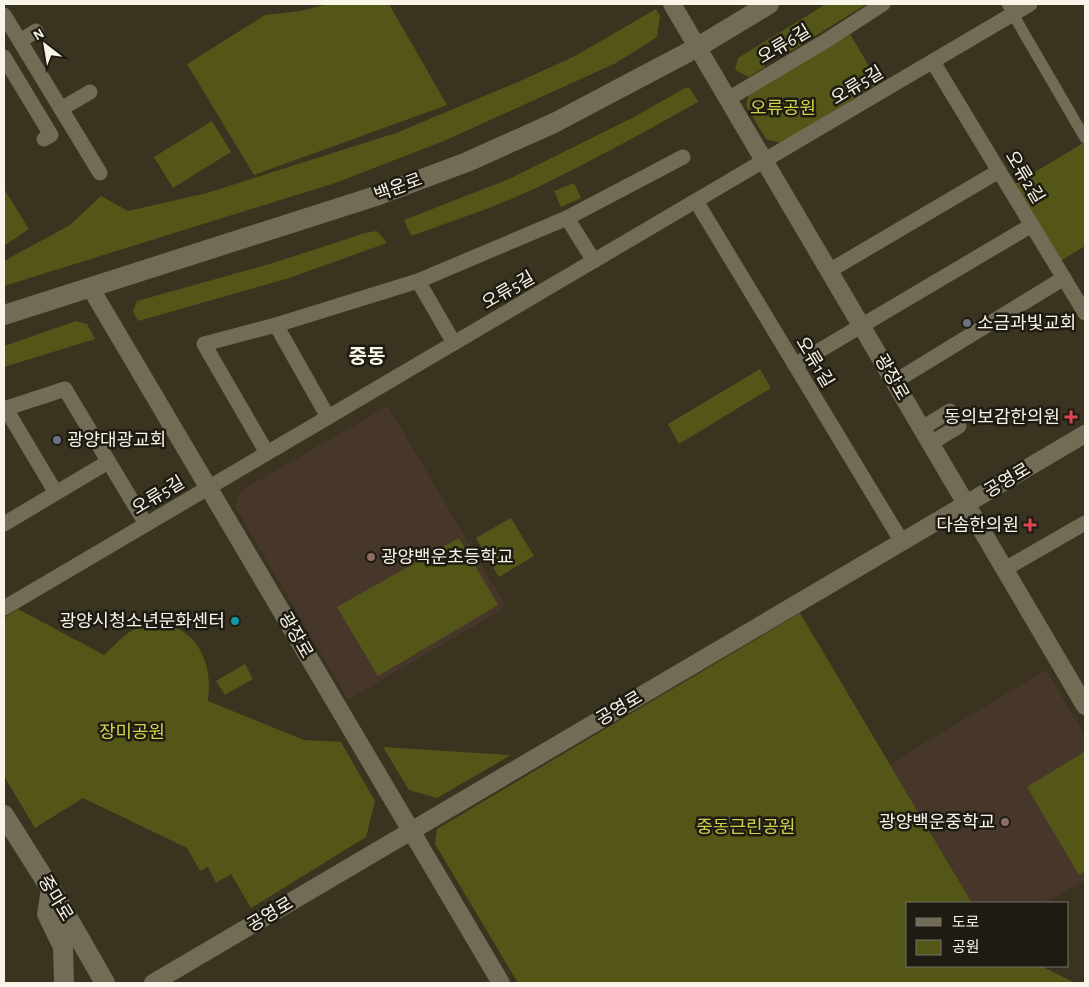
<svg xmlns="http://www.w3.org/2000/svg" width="1089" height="987" font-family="'Alegreya Sans','Noto Sans KR',sans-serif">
  <rect width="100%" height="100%" fill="#393320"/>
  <g fill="#47372b">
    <polygon points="388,406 506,607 348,700 235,506 240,491"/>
    <polygon points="1046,670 1085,736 1085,880 1045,903 972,903 890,764"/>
  </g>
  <g fill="#545618">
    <polygon points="328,4 389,4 447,105 254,175 187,64 265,15 300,11"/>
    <polygon points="826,4 867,4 786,54 778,46 762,56 765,67 749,77 735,70 738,58"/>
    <polygon points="656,9 660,16 657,37 616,63 444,141 335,183 4,286 4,261 70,225 101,196 128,211 207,193 396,133 518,82 575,56"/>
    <polygon points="850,34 879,83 781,143 766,139 746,106 749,93"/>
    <path d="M685 88H690L698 102C645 132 591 161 536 188 496 207 453 221 411 236L404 220 509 179 634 117Z"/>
    <polygon points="212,121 231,152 173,188 154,157"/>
    <polygon points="1085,142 1085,246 1059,262 1013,185"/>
    <polygon points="574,183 581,198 561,207 554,191"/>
    <polygon points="4,189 29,229 4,246"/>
    <polygon points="377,231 387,243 289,278 138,321 133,311 137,301 273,263 365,233"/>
    <polygon points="76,321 87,324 95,339 4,367 4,346"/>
    <polygon points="760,369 771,388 679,444 668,424"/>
    <polygon points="511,518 534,556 499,577 476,538"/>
    <polygon points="459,538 498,605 378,676 337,607"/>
    <path d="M18 609 104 655C113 647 122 636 133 630 136 629 141 628 144 627 184 616 209 649 209 686 209 691 208 697 208 701L304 740 341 742 375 801 366 837 251 908 231 874 216 883 208 867 200 871 187 848 83 798 35 828 4 776V618Z"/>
    <polygon points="800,613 972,903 908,903 908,966 1041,966 1075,983 518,983 435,844 437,829"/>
    <polygon points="245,664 253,679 225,695 216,681"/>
    <polygon points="383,747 511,755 437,798 409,790"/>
    <polygon points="1084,752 1085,871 1079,875 1027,787"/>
  </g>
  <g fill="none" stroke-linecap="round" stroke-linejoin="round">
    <polyline stroke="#726b56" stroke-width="11" points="1007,4 1085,138"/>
    <g stroke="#726b56" stroke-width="15">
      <polyline points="4,15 100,173"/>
      <polyline points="20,41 36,31"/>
      <polyline points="4,57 51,135 44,139"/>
      <polyline points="933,62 1085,313"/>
      <polyline points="728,99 824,42 883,4"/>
      <polyline points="61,109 90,92"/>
      <polyline points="696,201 902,542"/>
      <polyline points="567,218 594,261"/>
      <polyline points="829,271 999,171"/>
      <polyline points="418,281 454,343"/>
      <polyline points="276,325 328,417"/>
      <polyline points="795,365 1032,225"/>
      <polyline points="894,382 1064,278"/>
      <polyline points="4,409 65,389 146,524"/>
      <polyline points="6,409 56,493"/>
      <polyline points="922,428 950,411"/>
      <polyline points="931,443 959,426"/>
      <polyline points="267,453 204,344 276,325 418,281 567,218 683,157"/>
      <polyline points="4,524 108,462"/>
      <polyline points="1005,569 1085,523"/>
      <polyline points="4,608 1030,4"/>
    </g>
    <g stroke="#726b56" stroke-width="18">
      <polyline points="672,4 1085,706"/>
      <polyline points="90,287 501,983"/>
      <polyline points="153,983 1085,434"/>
    </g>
    <g stroke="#726b56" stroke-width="20">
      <polyline points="4,315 379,195 467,162 554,123 698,47 769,4"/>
      <polyline points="4,815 57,899 105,983"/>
      <polyline points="51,889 47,914 63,947 64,983"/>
    </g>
  </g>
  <g fill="#6b7280" stroke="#1e1b12" stroke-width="2">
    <circle cx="967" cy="323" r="5"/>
    <circle cx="57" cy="440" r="5"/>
  </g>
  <g fill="#e0444e" stroke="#1e1b12" stroke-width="2">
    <path d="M1068.5 409.5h5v5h5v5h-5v5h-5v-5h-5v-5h5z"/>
    <path d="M1027.5 517.5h5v5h5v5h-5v5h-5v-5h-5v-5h5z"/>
  </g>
  <g fill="#8d6e63" stroke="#1e1b12" stroke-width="2">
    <circle cx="371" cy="557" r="5"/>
    <circle cx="1005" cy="822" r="5"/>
  </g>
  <circle fill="#0f9aa8" stroke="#1e1b12" stroke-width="2" cx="235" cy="621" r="5"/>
  <g text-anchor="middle" stroke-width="5" stroke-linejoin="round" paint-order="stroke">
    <g font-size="18" fill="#f8f4e8" stroke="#1e1b12">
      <text transform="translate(784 44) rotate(-31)" y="6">오류6길</text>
      <text transform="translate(857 85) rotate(-31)" y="6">오류5길</text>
      <text transform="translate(1025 177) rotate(59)" y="6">오류2길</text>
      <text transform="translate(398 187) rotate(-20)" y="6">백운로</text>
      <text transform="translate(508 290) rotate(-30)" y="6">오류5길</text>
      <text transform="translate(815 362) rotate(59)" y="6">오류1길</text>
      <text transform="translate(892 377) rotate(60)" y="6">광장로</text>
      <text transform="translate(1007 480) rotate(-31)" y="6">공영로</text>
      <text transform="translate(158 495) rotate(-31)" y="6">오류5길</text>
      <text transform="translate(296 635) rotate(60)" y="6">광장로</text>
      <text transform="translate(619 708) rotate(-31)" y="6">공영로</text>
      <text transform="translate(56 898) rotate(59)" y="6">중마로</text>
      <text transform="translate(270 914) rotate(-31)" y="6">공영로</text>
    </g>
    <g font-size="18" fill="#cfd34c" stroke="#1e1b12">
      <text x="783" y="114">오류공원</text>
      <text x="132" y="738">장미공원</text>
      <text x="746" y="833">중동근린공원</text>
    </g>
    <g font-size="18" fill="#f8f4e8" stroke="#1e1b12" text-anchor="end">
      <text x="977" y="329" text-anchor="start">소금과빛교회</text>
      <text x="1060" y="423">동의보감한의원</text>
      <text x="67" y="446" text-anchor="start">광양대광교회</text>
      <text x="1019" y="531">다솜한의원</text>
      <text x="381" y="563" text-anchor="start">광양백운초등학교</text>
      <text x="225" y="627">광양시청소년문화센터</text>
      <text x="995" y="828">광양백운중학교</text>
    </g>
    <g font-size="20" font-weight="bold" fill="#f8f4e8" stroke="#1e1b12">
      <text x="367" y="363">중동</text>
    </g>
  </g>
  <rect width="1089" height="987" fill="none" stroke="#f8f4e8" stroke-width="10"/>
  <rect x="906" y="902" width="162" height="65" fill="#1e1b12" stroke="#757268"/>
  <rect x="916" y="918" width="25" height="8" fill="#726b56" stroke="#757268"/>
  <text x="952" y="927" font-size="15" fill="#f8f4e8">도로</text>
  <rect x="916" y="940" width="25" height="15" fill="#545618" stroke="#757268"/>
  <text x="952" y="952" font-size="15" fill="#f8f4e8">공원</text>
  <g transform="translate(45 45) rotate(329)" stroke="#1e1b12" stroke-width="4" paint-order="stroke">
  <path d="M0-4L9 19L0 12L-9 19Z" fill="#f8f4e8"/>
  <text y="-8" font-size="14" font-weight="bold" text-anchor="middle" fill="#f8f4e8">N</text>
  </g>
</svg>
